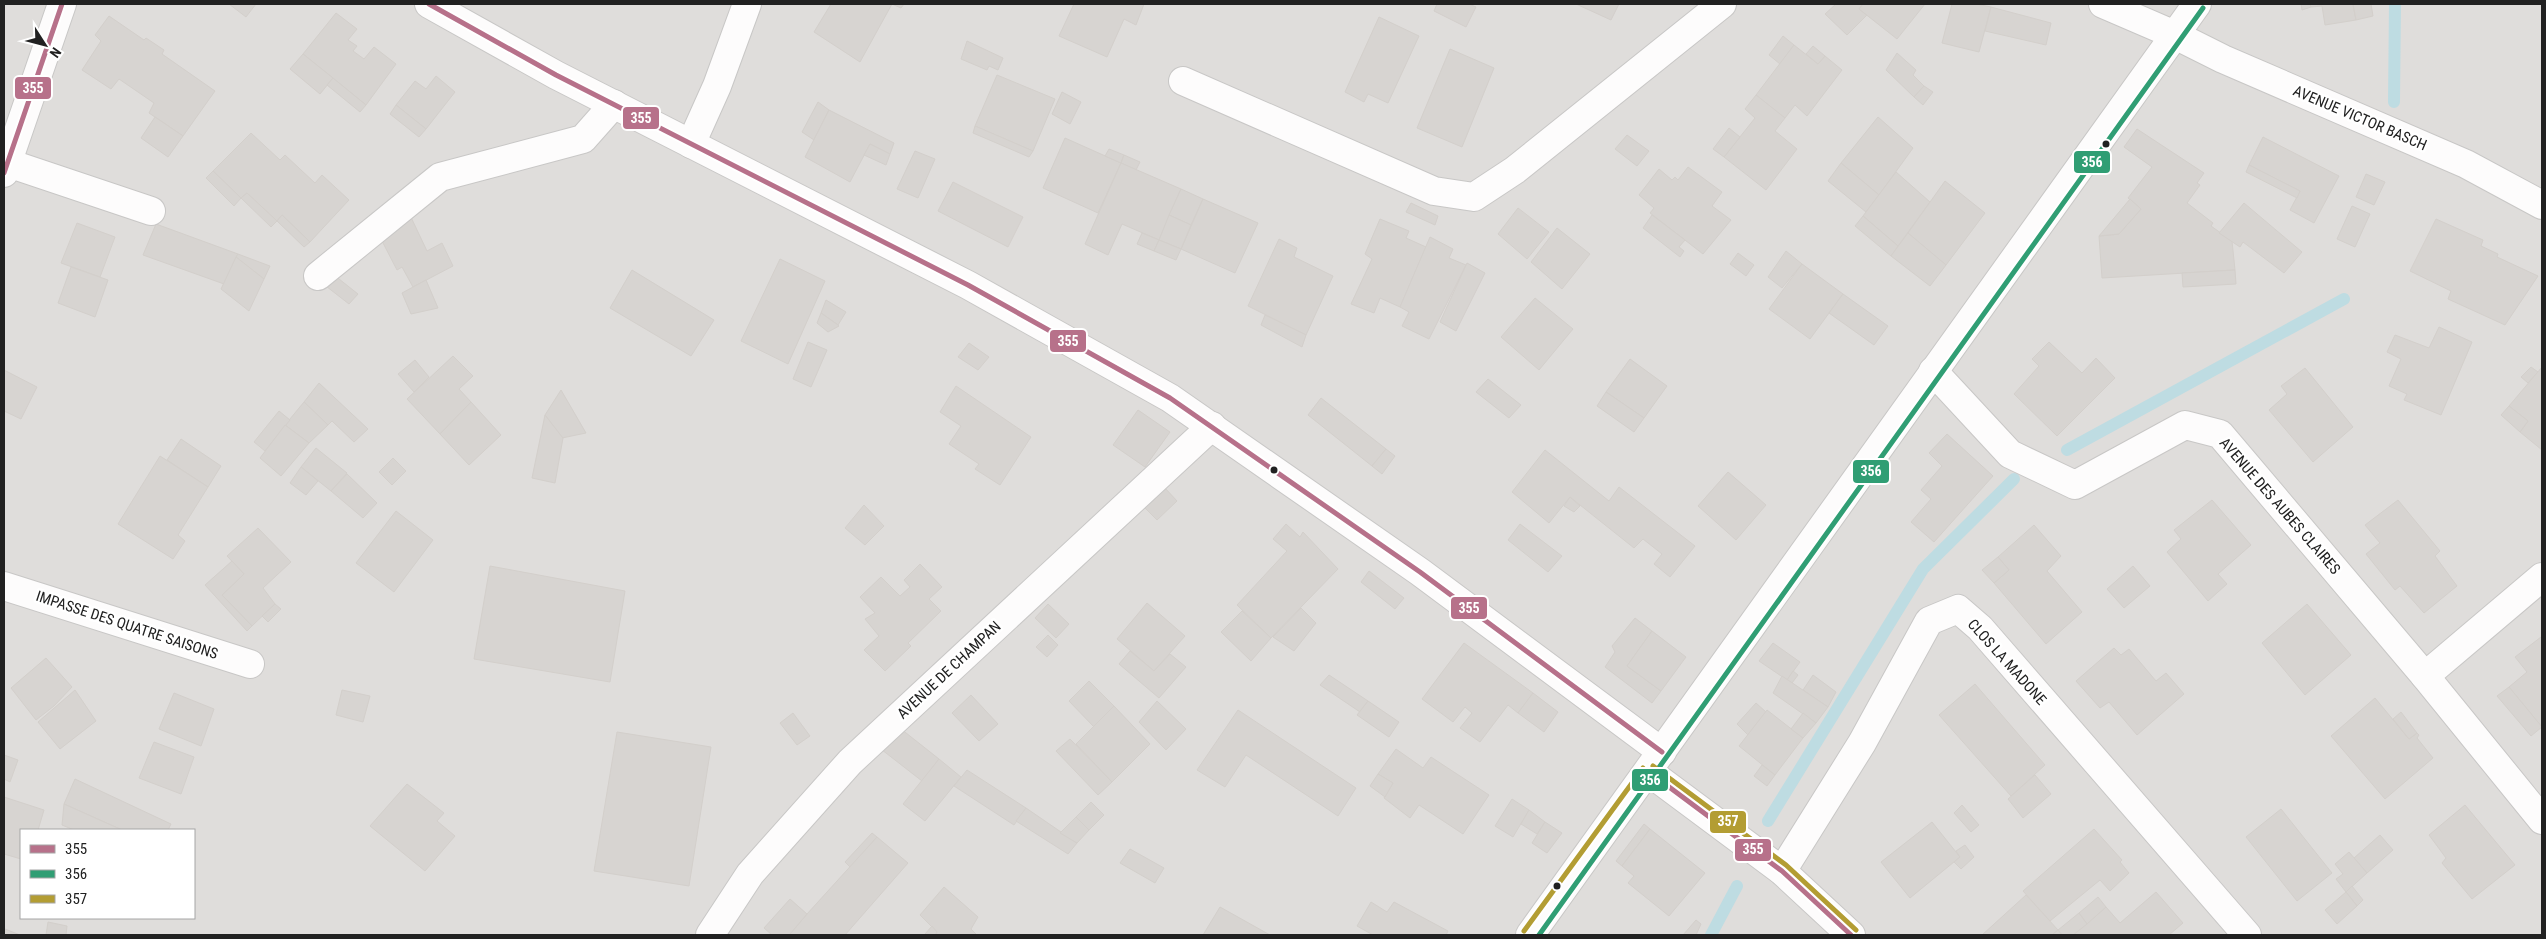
<svg xmlns="http://www.w3.org/2000/svg" width="2546" height="939" font-family="'Roboto Condensed',sans-serif">
  <rect width="100%" height="100%" fill="#f0edea"/>
  <path fill="#dfdddb" fill-rule="evenodd" d="M4 4H2542V935H4ZM21 830H194V918H21Z"/>
  <g fill="none" stroke-linecap="round" stroke-linejoin="round">
    <g stroke="#bedce2" stroke-width="12">
      <polyline points="2394,102 2395,4"/>
      <polyline points="2067,450 2344,299"/>
      <polyline points="1768,821 1923,569 2014,479"/>
      <polyline points="1711,935 1737,886"/>
    </g>
  </g>
  <g fill="#d7d4d1" stroke="#d3cfcb">
    <polygon points="229,4 256,4 246,17"/>
    <polygon points="831,4 892,4 860,62 814,32"/>
    <polygon points="892,4 904,4 901,8"/>
    <polygon points="1074,4 1144,4 1136,25 1124,19 1107,57 1059,36"/>
    <polygon points="1437,4 1469,4 1476,7 1466,27 1434,11"/>
    <polygon points="1576,4 1619,4 1611,20"/>
    <polygon points="1836,4 1863,4 1859,9 1867,15 1847,35 1825,14"/>
    <polygon points="1863,4 1925,4 1897,39 1859,9"/>
    <polygon points="1952,4 1976,4 1991,7 1979,52 1942,43"/>
    <polygon points="2301,4 2310,4 2311,7 2302,10"/>
    <polygon points="2310,4 2353,4 2356,20 2325,25 2322,6 2311,7"/>
    <polygon points="2353,4 2371,4 2373,16 2356,20"/>
    <polygon points="1991,7 2051,23 2046,45 1985,31"/>
    <polygon points="336,13 357,29 348,40 357,46 353,51 364,59 374,47 396,64 366,105 303,54"/>
    <polygon points="109,16 144,40 146,38 164,50 162,54 215,91 183,136 149,113 154,103 119,79 111,89 82,70 101,41 95,35"/>
    <polygon points="1379,17 1419,36 1388,103 1368,94 1364,102 1345,92"/>
    <polygon points="1783,36 1794,45 1780,64 1769,55"/>
    <polygon points="967,41 1003,58 998,70 989,66 987,70 961,59"/>
    <polygon points="1794,45 1818,64 1825,56 1842,70 1807,116 1795,105 1785,118 1756,95"/>
    <polygon points="1813,46 1825,56 1818,64 1806,54"/>
    <polygon points="1450,49 1494,68 1462,147 1417,128"/>
    <polygon points="1897,53 1916,70 1913,75 1924,86 1914,97 1886,70"/>
    <polygon points="303,54 333,78 320,94 290,69"/>
    <polygon points="997,75 1055,99 1033,151 975,126"/>
    <polygon points="436,76 455,92 426,129 396,105 415,81 426,89"/>
    <polygon points="333,78 366,105 360,112 327,85"/>
    <polygon points="1924,86 1933,92 1923,105 1914,97"/>
    <polygon points="1062,92 1081,102 1070,124 1052,114"/>
    <polygon points="1756,95 1785,118 1775,131 1797,149 1766,190 1724,157 1755,118 1745,109"/>
    <polygon points="818,102 829,110 814,140 802,132"/>
    <polygon points="396,105 426,129 419,137 390,114"/>
    <polygon points="829,110 894,143 890,154 870,144 850,182 805,157"/>
    <polygon points="155,117 183,136 168,157 141,138"/>
    <polygon points="1878,117 1913,148 1879,195 1841,163"/>
    <polygon points="975,126 1033,151 1029,157 973,133"/>
    <polygon points="1729,128 1740,137 1724,157 1713,149"/>
    <polygon points="2137,129 2204,173 2197,183 2200,185 2187,203 2213,223 2211,226 2232,241 2235,270 2102,278 2099,236 2119,234 2141,209 2128,198 2152,167 2124,147"/>
    <polygon points="251,133 280,160 285,155 315,183 322,175 349,200 310,242 282,215 277,221 247,193 241,198 213,171"/>
    <polygon points="1627,135 1649,151 1637,166 1615,149"/>
    <polygon points="2263,137 2339,176 2314,223 2290,210 2300,191 2249,165"/>
    <polygon points="1065,138 1121,163 1098,213 1043,188"/>
    <polygon points="870,144 890,154 886,165 864,155"/>
    <polygon points="1109,149 1124,155 1121,163 1105,156"/>
    <polygon points="915,151 935,159 918,198 897,189"/>
    <polygon points="1124,155 1140,162 1136,170 1121,163"/>
    <polygon points="1121,163 1181,189 1159,240 1122,224 1108,255 1085,244"/>
    <polygon points="1841,163 1879,195 1866,212 1828,181"/>
    <polygon points="2249,165 2300,191 2297,198 2246,172"/>
    <polygon points="1688,167 1722,192 1712,206 1731,220 1703,254 1650,213 1654,208 1639,195 1659,169 1672,180 1675,177 1678,180"/>
    <polygon points="213,171 241,198 234,206 206,178"/>
    <polygon points="1896,172 1930,202 1898,246 1863,216"/>
    <polygon points="2366,174 2385,182 2374,205 2356,197"/>
    <polygon points="1945,181 1985,213 1946,265 1908,233"/>
    <polygon points="953,182 1023,217 1008,247 938,211"/>
    <polygon points="1181,189 1203,199 1191,225 1169,215"/>
    <polygon points="247,193 277,221 271,227 241,198"/>
    <polygon points="1203,199 1258,223 1235,273 1181,249"/>
    <polygon points="2130,199 2141,209 2119,234 2099,236"/>
    <polygon points="1411,203 1438,216 1435,225 1406,212"/>
    <polygon points="2244,203 2302,252 2284,273 2243,242 2240,247 2219,233"/>
    <polygon points="2352,206 2370,214 2355,247 2337,239"/>
    <polygon points="1518,208 1549,232 1527,259 1498,234"/>
    <polygon points="408,211 427,251 442,243 453,266 413,287 402,267 397,270 382,241"/>
    <polygon points="282,215 310,242 304,247 277,221"/>
    <polygon points="1169,215 1191,225 1181,249 1159,240"/>
    <polygon points="1652,215 1685,240 1679,247 1684,251 1680,257 1643,228"/>
    <polygon points="1863,216 1898,246 1891,256 1855,226"/>
    <polygon points="1380,219 1409,231 1406,238 1426,247 1400,307 1380,298 1374,313 1351,304 1372,259 1365,254"/>
    <polygon points="2436,219 2483,240 2481,246 2498,254 2497,257 2538,276 2505,325 2448,299 2451,291 2410,271"/>
    <polygon points="77,223 115,237 100,277 61,263"/>
    <polygon points="156,224 238,254 224,284 143,255"/>
    <polygon points="1557,228 1590,254 1562,289 1531,262"/>
    <polygon points="1142,233 1159,240 1154,251 1137,244"/>
    <polygon points="1908,233 1946,265 1930,286 1891,256"/>
    <polygon points="1430,237 1453,249 1449,258 1466,265 1429,339 1402,326 1409,312 1400,307"/>
    <polygon points="1279,239 1297,248 1294,257 1333,276 1306,335 1248,306"/>
    <polygon points="1159,240 1181,249 1176,260 1154,251"/>
    <polygon points="1786,251 1802,264 1782,288 1768,277"/>
    <polygon points="1738,253 1754,265 1746,276 1730,264"/>
    <polygon points="238,254 270,266 264,279 236,257"/>
    <polygon points="236,257 264,279 249,311 221,289"/>
    <polygon points="780,259 825,281 788,364 741,341"/>
    <polygon points="1467,263 1485,273 1456,331 1440,322"/>
    <polygon points="1802,264 1843,294 1810,339 1769,309"/>
    <polygon points="71,267 108,280 95,317 58,303"/>
    <polygon points="632,270 714,320 691,356 610,308"/>
    <polygon points="2235,270 2236,284 2183,287 2182,273"/>
    <polygon points="334,275 358,294 349,304 322,283"/>
    <polygon points="426,280 438,308 411,314 402,293"/>
    <polygon points="1843,294 1888,326 1874,345 1829,313"/>
    <polygon points="1535,298 1573,329 1539,370 1501,337"/>
    <polygon points="826,300 846,312 838,325 821,313"/>
    <polygon points="821,313 838,325 839,326 828,332 817,323"/>
    <polygon points="1265,315 1306,335 1302,347 1261,325"/>
    <polygon points="2439,327 2472,342 2441,415 2404,400 2407,394 2389,386 2401,359 2387,352 2395,335 2429,348"/>
    <polygon points="808,342 827,350 811,387 793,379"/>
    <polygon points="2049,342 2082,373 2096,358 2115,378 2057,436 2014,394 2039,366 2032,359"/>
    <polygon points="969,343 989,357 978,370 958,357"/>
    <polygon points="453,356 473,376 459,389 471,402 440,434 407,399"/>
    <polygon points="1630,359 1667,386 1644,418 1606,392"/>
    <polygon points="415,360 429,377 414,392 398,374"/>
    <polygon points="2531,367 2538,372 2528,383 2521,377"/>
    <polygon points="2542,367 2542,450 2520,432 2528,421 2509,406"/>
    <polygon points="2305,368 2353,427 2313,462 2269,410 2287,394 2281,386"/>
    <polygon points="4,370 37,387 21,419 4,411"/>
    <polygon points="1488,379 1521,405 1509,418 1476,392"/>
    <polygon points="319,383 368,429 354,442 332,421 328,425 304,402"/>
    <polygon points="956,386 1031,437 1000,485 975,469 979,464 949,444 961,426 940,412"/>
    <polygon points="561,390 586,433 562,438 545,415"/>
    <polygon points="1606,392 1644,418 1634,432 1597,406"/>
    <polygon points="1321,398 1386,449 1372,466 1308,415"/>
    <polygon points="304,402 328,425 309,443 285,425"/>
    <polygon points="471,402 501,435 469,465 440,434"/>
    <polygon points="2509,406 2528,421 2520,432 2501,415"/>
    <polygon points="1138,410 1170,432 1145,467 1113,445"/>
    <polygon points="279,411 290,420 265,451 254,442"/>
    <polygon points="545,415 563,438 555,483 532,478"/>
    <polygon points="285,425 309,443 281,476 260,458"/>
    <polygon points="1947,434 1993,476 1934,542 1911,522 1931,499 1921,490 1942,466 1929,453"/>
    <polygon points="181,439 221,466 208,487 167,460"/>
    <polygon points="316,448 347,473 331,491 301,467"/>
    <polygon points="1386,449 1395,456 1382,474 1372,466"/>
    <polygon points="1545,450 1609,501 1619,487 1695,546 1670,577 1654,564 1662,554 1643,539 1634,548 1570,497 1549,523 1512,492"/>
    <polygon points="160,456 208,487 178,535 185,541 173,559 118,524"/>
    <polygon points="393,458 406,471 392,485 379,472"/>
    <polygon points="301,467 318,481 306,495 290,483"/>
    <polygon points="1728,472 1766,505 1736,540 1698,506"/>
    <polygon points="347,474 377,503 363,518 331,491"/>
    <polygon points="1165,488 1177,501 1157,520 1144,507"/>
    <polygon points="1570,497 1580,506 1574,512 1564,506"/>
    <polygon points="2212,500 2251,545 2218,574 2227,584 2208,601 2167,552 2181,539 2174,530"/>
    <polygon points="2398,500 2440,551 2435,556 2457,586 2424,613 2400,586 2395,590 2366,554 2380,543 2365,525"/>
    <polygon points="864,505 884,526 865,545 845,528"/>
    <polygon points="396,511 433,540 394,592 356,563"/>
    <polygon points="1286,524 1300,537 1303,532 1338,569 1271,638 1237,605 1287,551 1273,539"/>
    <polygon points="1520,524 1562,556 1548,572 1508,540"/>
    <polygon points="2034,525 2061,556 2047,571 2082,612 2046,644 1994,583 2009,570 1998,557"/>
    <polygon points="258,528 291,562 263,588 275,604 252,626 222,595 244,574 227,556"/>
    <polygon points="1998,557 2009,570 1994,583 1982,570"/>
    <polygon points="232,561 244,574 222,595 252,626 247,631 205,585"/>
    <polygon points="920,564 942,587 929,599 941,611 908,643 911,646 885,671 864,650 879,636 865,619 875,613 860,597 881,577 900,596 910,587 904,580"/>
    <polygon points="490,566 625,591 610,682 474,659"/>
    <polygon points="2133,566 2150,586 2124,608 2107,589"/>
    <polygon points="1369,571 1404,598 1395,609 1361,582"/>
    <polygon points="1147,603 1185,636 1154,671 1117,639"/>
    <polygon points="275,604 281,609 268,622 262,616"/>
    <polygon points="1048,604 1069,624 1056,638 1035,618"/>
    <polygon points="2307,604 2351,655 2305,695 2262,643"/>
    <polygon points="1301,608 1316,623 1294,651 1273,637"/>
    <polygon points="1242,611 1271,638 1251,661 1221,632"/>
    <polygon points="1635,618 1652,631 1627,666 1661,691 1652,703 1605,667 1615,652 1612,646"/>
    <polygon points="1652,631 1686,657 1661,691 1627,666"/>
    <polygon points="1048,635 1058,645 1047,657 1036,647"/>
    <polygon points="2541,637 2542,639 2542,727 2509,687 2527,672 2515,657"/>
    <polygon points="1464,643 1533,693 1518,713 1508,705 1480,742 1460,728 1472,713 1465,707 1453,722 1422,699"/>
    <polygon points="1773,643 1800,662 1787,680 1759,661"/>
    <polygon points="2114,648 2121,655 2129,649 2156,681 2166,673 2184,694 2137,735 2109,702 2100,708 2076,681"/>
    <polygon points="1130,651 1154,671 1170,654 1186,667 1159,698 1119,664"/>
    <polygon points="46,658 72,687 54,706 36,720 11,688"/>
    <polygon points="1793,671 1798,675 1792,683 1787,680"/>
    <polygon points="1329,675 1368,701 1360,712 1320,685"/>
    <polygon points="1813,675 1836,692 1828,707 1803,690"/>
    <polygon points="1782,676 1828,707 1816,723 1773,693"/>
    <polygon points="1089,681 1114,706 1094,727 1069,701"/>
    <polygon points="1975,684 2045,765 2011,796 1939,715"/>
    <polygon points="2509,687 2542,727 2531,736 2497,696"/>
    <polygon points="75,690 96,721 60,749 38,722"/>
    <polygon points="342,690 370,696 363,722 336,715"/>
    <polygon points="174,693 214,709 201,746 159,729"/>
    <polygon points="1533,693 1558,712 1544,732 1518,713"/>
    <polygon points="971,695 998,724 979,741 952,713"/>
    <polygon points="2375,698 2409,739 2417,733 2419,735 2417,738 2433,758 2385,799 2331,736"/>
    <polygon points="1157,701 1186,729 1166,750 1139,722"/>
    <polygon points="1368,701 1399,722 1389,737 1357,715"/>
    <polygon points="1756,703 1766,712 1748,735 1737,724"/>
    <polygon points="1114,706 1150,744 1112,782 1076,744"/>
    <polygon points="1238,710 1356,788 1338,816 1246,755 1225,787 1197,770"/>
    <polygon points="1767,710 1803,738 1775,775 1739,746"/>
    <polygon points="2401,712 2417,733 2409,739 2393,719"/>
    <polygon points="793,713 810,736 797,745 780,723"/>
    <polygon points="1803,713 1816,723 1803,738 1791,729"/>
    <polygon points="896,725 939,759 922,781 877,746"/>
    <polygon points="617,732 711,747 689,886 594,871"/>
    <polygon points="1070,739 1112,782 1098,795 1056,751"/>
    <polygon points="154,742 194,757 181,794 139,778"/>
    <polygon points="1396,749 1423,768 1431,757 1489,795 1463,834 1419,805 1410,818 1384,798 1393,783 1378,774"/>
    <polygon points="4,755 18,760 10,782 4,779"/>
    <polygon points="939,759 961,777 925,821 903,804"/>
    <polygon points="1762,765 1775,775 1767,786 1754,776"/>
    <polygon points="967,770 1026,808 1014,825 954,786"/>
    <polygon points="1378,774 1393,783 1385,797 1370,786"/>
    <polygon points="2035,775 2051,794 2023,818 2008,799"/>
    <polygon points="75,779 171,824 168,830 122,830 64,804"/>
    <polygon points="407,784 444,813 437,821 455,836 425,871 370,826"/>
    <polygon points="4,797 44,810 38,830 21,830 21,859 4,854"/>
    <polygon points="1512,799 1529,810 1513,837 1495,826"/>
    <polygon points="1091,802 1104,815 1089,830 1076,817"/>
    <polygon points="64,804 122,830 74,830 62,825"/>
    <polygon points="1962,805 1979,825 1971,832 1954,813"/>
    <polygon points="2465,805 2515,865 2472,899 2442,863 2446,858 2429,835"/>
    <polygon points="1026,808 1077,843 1068,854 1016,821"/>
    <polygon points="2281,809 2332,873 2297,901 2246,837"/>
    <polygon points="1529,810 1545,822 1537,834 1521,824"/>
    <polygon points="1076,817 1089,830 1077,843 1060,833"/>
    <polygon points="1545,822 1562,833 1547,853 1532,843"/>
    <polygon points="1932,822 1960,857 1910,898 1881,862"/>
    <polygon points="1644,824 1650,829 1622,866 1616,861"/>
    <polygon points="1650,829 1705,873 1669,916 1628,883 1634,876 1622,866"/>
    <polygon points="2094,829 2122,860 2120,862 2129,873 2110,891 2100,880 2050,921 2023,891"/>
    <polygon points="872,833 877,837 851,868 845,862"/>
    <polygon points="2380,835 2393,850 2367,873 2354,858"/>
    <polygon points="877,837 908,863 845,935 791,935 790,934 807,914"/>
    <polygon points="1965,845 1974,857 1961,869 1954,862 1960,857 1956,851"/>
    <polygon points="1130,849 1164,868 1155,883 1120,863"/>
    <polygon points="2349,852 2367,873 2346,892 2336,879 2343,874 2335,864"/>
    <polygon points="2352,886 2363,900 2357,906 2346,892"/>
    <polygon points="944,887 978,917 971,929 977,935 935,935 937,932 920,915"/>
    <polygon points="2156,892 2183,923 2169,935 2073,935 2106,907 2120,923"/>
    <polygon points="2346,892 2357,906 2337,924 2325,910"/>
    <polygon points="2026,895 2058,930 2052,935 1982,935"/>
    <polygon points="2098,897 2106,907 2087,924 2079,913"/>
    <polygon points="790,899 807,914 790,934 791,935 772,935 764,928"/>
    <polygon points="1371,902 1387,912 1394,902 1448,931 1446,935 1373,935 1357,926"/>
    <polygon points="1220,907 1270,935 1203,935"/>
    <polygon points="2079,913 2087,924 2073,935 2062,935 2058,930"/>
    <polygon points="1696,920 1701,924 1696,935 1683,935"/>
    <polygon points="48,922 67,926 66,935 46,935"/>
    <polygon points="932,926 937,932 935,935 927,935 925,934"/>
    <polygon points="5,929 20,935 4,935"/>
    <polygon points="2058,930 2062,935 2052,935"/>
  </g>
  <g fill="none" stroke-linecap="round" stroke-linejoin="round">
    <defs>
      <g id="minor">
        <polyline points="429,4 556,75 968,285 1170,398 1420,572 1662,752"/>
        <polyline points="2103,4 2175,35 2223,59 2466,164 2542,205"/>
        <polyline points="1183,81 1434,191 1474,197 1515,170 1722,4"/>
        <polyline points="691,144 717,86 747,4"/>
        <polyline points="8,163 151,211"/>
        <polyline points="4,173 62,4"/>
        <polyline points="318,276 440,177 583,139 614,104"/>
        <polyline points="1933,371 2010,454 2075,485 2185,425 2220,434 2425,676 2542,820"/>
        <polyline points="4,586 250,664"/>
        <polyline points="2425,676 2542,577"/>
        <polyline points="1649,772 1782,871 1851,935"/>
        <polyline points="1782,871 1862,743 1929,621 1958,609 1980,628 2247,935"/>
        <polyline points="710,935 750,874 850,762 1212,426"/>
        <polyline points="1530,935 2197,4"/>
      </g>
    </defs>
    <use href="#minor" stroke="#c8c7c6" stroke-width="30"/>
    <use href="#minor" stroke="#fdfcfc" stroke-width="28"/>
    <defs>
      <g id="bus-1">
        <polyline points="429,4 556,75 968,285 1170,398 1420,572 1662,752"/>
        <polyline points="4,173 62,4"/>
        <polyline points="1649,772 1782,871 1851,935"/>
      </g>
      <polyline id="bus-2" points="1539,935 2203,8"/>
      <g id="bus-3">
        <polyline points="1653,766 1786,865 1856,930"/>
        <polyline points="1524,931 1643,768"/>
      </g>
    </defs>
    <use href="#bus-1" stroke="#fff" stroke-width="9"/>
    <use href="#bus-2" stroke="#fff" stroke-width="9"/>
    <use href="#bus-3" stroke="#fff" stroke-width="9"/>
    <use href="#bus-1" stroke="#b7718a" stroke-width="5"/>
    <use href="#bus-2" stroke="#309e74" stroke-width="5"/>
    <use href="#bus-3" stroke="#b39d33" stroke-width="5"/>
  </g>
  <g fill="#212121" stroke="#fff" stroke-width="2">
    <circle cx="2106" cy="144" r="4.5"/>
    <circle cx="1274" cy="470" r="4.5"/>
    <circle cx="1557" cy="886" r="4.5"/>
  </g>
  <g text-anchor="middle" stroke-width="5" stroke-linejoin="round" paint-order="stroke">
    <g font-size="15" fill="#212121" stroke="#fff">
      <text transform="translate(2360 118) rotate(23)" y="5">AVENUE VICTOR BASCH</text>
      <text transform="translate(2280 506) rotate(49)" y="5">AVENUE DES AUBES CLAIRES</text>
      <text transform="translate(127 625) rotate(18)" y="5">IMPASSE DES QUATRE SAISONS</text>
      <text transform="translate(2007 662) rotate(48)" y="5">CLOS LA MADONE</text>
      <text transform="translate(949 670) rotate(-43)" y="5">AVENUE DE CHAMPAN</text>
    </g>
  </g>
  <g stroke="#fff" stroke-width="2">
    <rect x="14" y="76" width="38" height="24" rx="5" fill="#b7718a"/>
    <rect x="622" y="106" width="38" height="24" rx="5" fill="#b7718a"/>
    <rect x="2073" y="150" width="38" height="24" rx="5" fill="#309e74"/>
    <rect x="1049" y="329" width="38" height="24" rx="5" fill="#b7718a"/>
    <rect x="1852" y="459" width="38" height="25" rx="5" fill="#309e74"/>
    <rect x="1450" y="596" width="38" height="24" rx="5" fill="#b7718a"/>
    <rect x="1631" y="768" width="38" height="24" rx="5" fill="#309e74"/>
    <rect x="1709" y="810" width="38" height="24" rx="5" fill="#b39d33"/>
    <rect x="1734" y="838" width="38" height="24" rx="5" fill="#b7718a"/>
  </g>
  <g font-size="14" text-anchor="middle" font-weight="bold" fill="#fff">
    <text x="33" y="93">355</text>
    <text x="641" y="123">355</text>
    <text x="2092" y="167">356</text>
    <text x="1068" y="346">355</text>
    <text x="1871" y="476">356</text>
    <text x="1469" y="613">355</text>
    <text x="1650" y="785">356</text>
    <text x="1728" y="826">357</text>
    <text x="1753" y="854">355</text>
  </g>
  <rect width="2546" height="939" fill="none" stroke="#212121" stroke-width="10"/>
  <rect x="20" y="829" width="175" height="90" fill="#ffffff" stroke="#a6a6a6"/>
  <rect x="30" y="845" width="25" height="8" fill="#b7718a" stroke="#a6a6a6"/>
  <text x="65" y="854" font-size="15" fill="#212121">355</text>
  <rect x="30" y="870" width="25" height="8" fill="#309e74" stroke="#a6a6a6"/>
  <text x="65" y="879" font-size="15" fill="#212121">356</text>
  <rect x="30" y="895" width="25" height="8" fill="#b39d33" stroke="#a6a6a6"/>
  <text x="65" y="904" font-size="15" fill="#212121">357</text>
  <g transform="translate(45 45) rotate(126)" stroke="#ffffff" stroke-width="4" paint-order="stroke">
  <path d="M0-4L9 19L0 12L-9 19Z" fill="#212121"/>
  <text y="-8" font-size="14" font-weight="bold" text-anchor="middle" fill="#212121">N</text>
  </g>
</svg>
